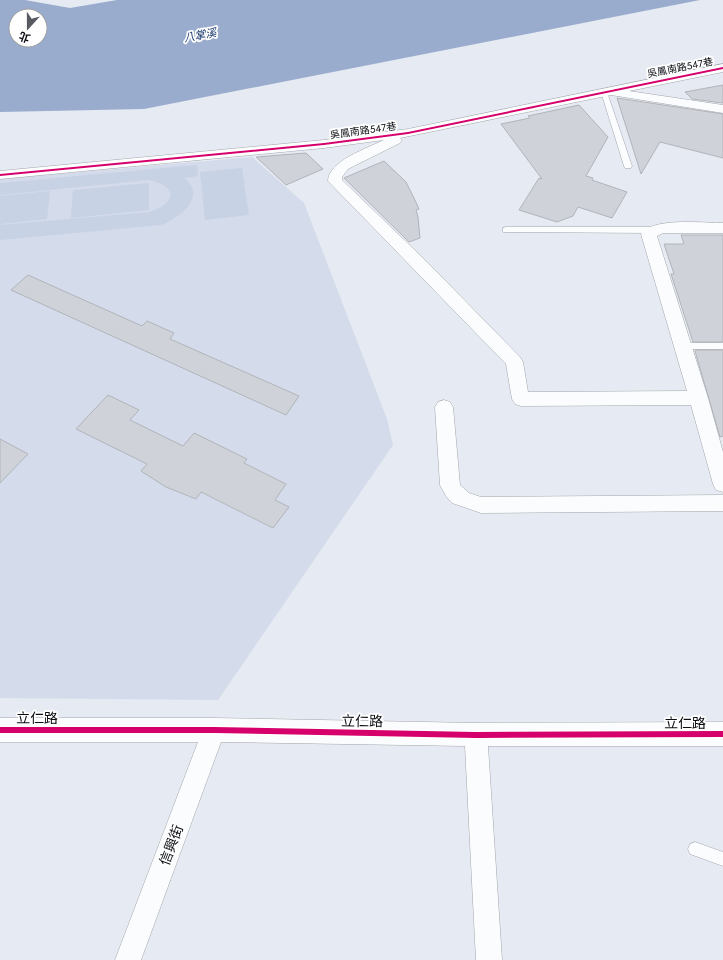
<svg xmlns="http://www.w3.org/2000/svg" width="723" height="960" font-family="Jost,'Noto Sans TC',sans-serif">
  <rect width="100%" height="100%" fill="#e6eaf2"/>
  <polygon fill="#d4dbea" points="252,157 304,203 387,419 393,445 218,700 0,698 0,179"/>
  <g fill="#c7d2e5">
    <path d="M197 165 198 176 184 178C208 197 179 218 161 225L0 240V225L149 212C176 204 179 186 149 180L0 195V183Z"/>
    <polygon points="242,168 249,215 205,220 200,172"/>
    <polygon points="149,183 149,210 71,218 73,190"/>
    <polygon points="50,191 47,219 0,224 0,196"/>
  </g>
  <path fill="#9aaccd" fill-rule="evenodd" d="M0 0H25L70 8 117 0H700L144 109 0 112ZM16 16H40V40H16Z"/>
  <g fill="#cfd2d8" stroke="#b1b4ba">
    <polygon points="723,85 723,103 692,99 685,92"/>
    <polygon points="617,98 723,114 723,158 660,142 641,174"/>
    <polygon points="579,105 608,137 586,176 593,178 592,180 627,192 612,218 578,207 573,216 557,222 519,210 539,178 542,179 501,124 530,118 528,116"/>
    <polygon points="306,153 323,169 286,185 256,157"/>
    <polygon points="384,161 406,182 414,198 419,209 416,210 418,217 420,238 409,242 344,178"/>
    <polygon points="681,235 723,235 723,342 693,342 671,274 674,274 664,244 684,244"/>
    <polygon points="28,275 142,326 147,321 174,333 170,339 299,396 286,415 11,290"/>
    <polygon points="696,350 723,350 723,436 720,437 695,351"/>
    <polygon points="108,395 139,410 130,420 183,446 194,433 247,459 244,463 286,484 275,500 289,507 273,528 201,492 196,499 166,487 141,471 147,464 76,429"/>
    <polygon points="0,439 28,454 0,483"/>
  </g>
  <g fill="none" stroke-linecap="round" stroke-linejoin="round">
    <defs>
      <g id="lane">
        <polygon points="604,90 607,92 632,166 631,168 625,168 624,166 601,92"/>
        <polygon points="506,227 654,227 658,230 654,233 503,232 503,228"/>
        <polygon points="683,343 723,343 723,349 683,349 679,346"/>
        <polygon points="695,842 723,852 723,866 690,854 688,849 690,844"/>
      </g>
      <g id="street">
        <path d="M723 64V72L629 91 723 105V113L611 95 400 138 402 140 400 143 348 169 342 177V180L428 263 520 357 523 362 528 392 687 391 641 234C652 217 704 223 723 223V233H663L657 236 708 398 723 452V492L716 490 713 484 691 405 521 406 515 404 512 399 506 364 328 181C328 161 368 148 384 140L324 148 0 179V171L324 140 408 129Z"/>
        <polygon points="444,400 450,402 453,407 460,485 469,493 481,497 723,495 723,511 481,513 452,503 446,496 440,485 435,407 438,402"/>
        <polygon points="0,718 214,718 476,723 723,722 723,746 488,746 502,960 476,960 465,746 221,742 141,960 115,960 198,742 0,742"/>
      </g>
    </defs>
    <use href="#lane" stroke="#a3a6ac" stroke-width="1"/>
    <use href="#street" stroke="#a3a6ac" stroke-width="1"/>
    <use href="#lane" fill="#fbfcfd" fill-rule="evenodd"/>
    <use href="#street" fill="#fbfcfd" fill-rule="evenodd"/>
    <defs>
      <g id="cycleway">
        <polygon points="723,67 723,69 408,134 324,145 0,176 0,174 324,143 408,132"/>
        <polygon points="0,727 214,727 476,732 723,731 723,737 476,738 214,733 0,733"/>
      </g>
    </defs>
    <use href="#cycleway" stroke="#fff" stroke-width="3"/>
    <use href="#cycleway" fill="#d6006c" fill-rule="evenodd"/>
  </g>
  <g text-anchor="middle" stroke-width="3.5" stroke-linejoin="round" paint-order="stroke">
    <g font-size="10" fill="#0a0c11" stroke="#fff">
      <text transform="translate(680 67) rotate(-11)" y="4">吳鳳南路547巷</text>
      <text transform="translate(363 130) rotate(-8)" y="4">吳鳳南路547巷</text>
    </g>
    <g font-size="11" font-style="italic" fill="#1d3a71" stroke="#fff">
      <text transform="translate(200 35) rotate(-10)" y="4">八掌溪</text>
    </g>
    <g font-size="14" fill="#0a0c11" stroke="#fff">
      <text x="37" y="723">立仁路</text>
      <text transform="translate(362 721) rotate(1)" y="5">立仁路</text>
      <text x="685" y="728">立仁路</text>
      <text transform="translate(171 845) rotate(-69)" y="5">信興街</text>
    </g>
  </g>
  <g transform="translate(28 28) rotate(201)"><circle r="19" fill="#ffffff" stroke="#9d9ea0"/>
  <path d="M0-3L7 15L0 10L-7 15Z" fill="#575a60"/>
  <text y="-6" font-size="11" font-weight="bold" text-anchor="middle" fill="#0a0c11">北</text>
  </g>
</svg>
